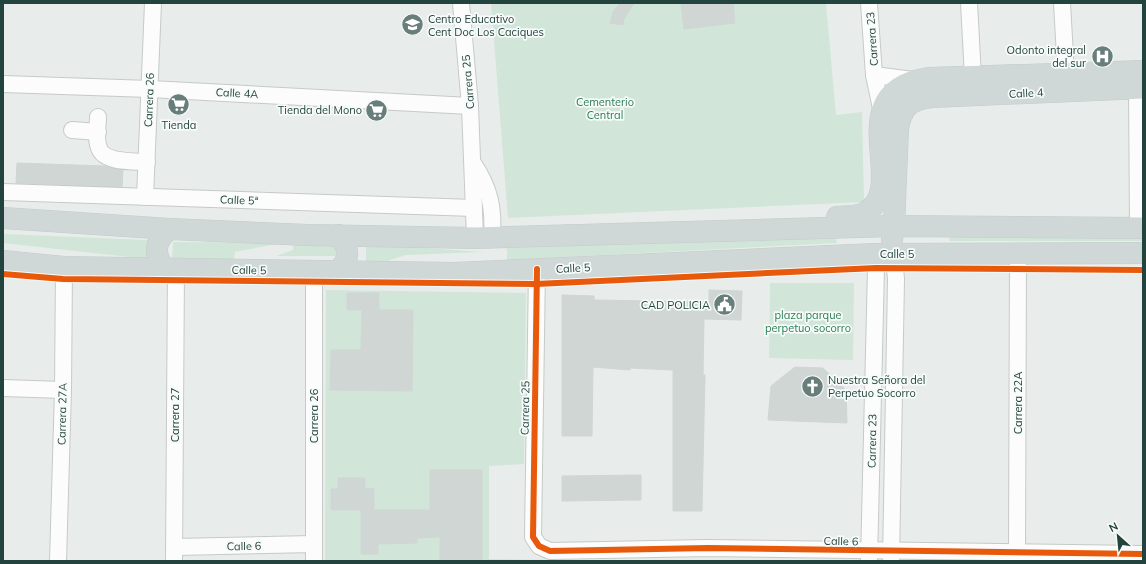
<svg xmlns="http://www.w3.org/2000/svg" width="1146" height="564" font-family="Mulish,sans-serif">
  <rect width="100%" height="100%" fill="#e8edeb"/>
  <g fill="#d1e6d9">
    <polygon points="491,3 826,3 836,115 862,112 864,202 508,218"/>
    <polygon points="950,232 1143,234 1143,241 949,241"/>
    <polygon points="3,234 148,240 147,259 3,243"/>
    <polygon points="836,236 837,243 507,260 507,248"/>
    <polygon points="293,241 340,244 340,256 276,256 293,250"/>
    <polygon points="173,242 281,243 235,252 234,261 172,258"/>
    <polygon points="366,244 483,252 406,255 381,263 366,261"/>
    <polygon points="770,283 854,283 853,360 769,358"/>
    <polygon points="326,290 526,293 524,464 489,466 489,559 614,561 325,561"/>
  </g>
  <g fill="#cfd6d4" stroke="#d0d6d4">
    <polygon points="620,3 634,3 624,19 623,25 610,23 613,12"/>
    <polygon points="681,3 733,3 735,23 684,29"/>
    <polygon points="17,163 106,166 123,170 122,187 16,183"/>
    <polygon points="709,290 742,291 741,320 704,319 703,375 705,375 702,511 673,511 673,370 630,368 630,370 593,367 592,436 562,436 562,295 594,296 594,300 709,302"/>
    <polygon points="347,293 379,293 379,310 413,310 412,391 330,390 331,350 361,350 362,310 347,310"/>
    <polygon points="795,367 823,368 846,390 847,423 768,420 771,386"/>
    <polygon points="430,470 482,470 482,561 440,561 440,537 417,538 417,543 378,544 378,554 361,554 361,510 331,510 331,489 338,489 338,478 365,478 365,488 374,489 374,510 430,510"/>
    <polygon points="641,475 641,500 562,501 562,476"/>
  </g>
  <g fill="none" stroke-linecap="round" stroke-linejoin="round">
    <defs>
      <g id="minor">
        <polyline points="461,3 470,106 475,238"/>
        <polyline points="869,3 874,75 882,113"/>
        <polyline points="969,3 973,77"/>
        <polyline points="1062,3 1066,74"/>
        <polyline points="874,75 913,80"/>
        <polyline points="3,84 150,89 470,106"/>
        <polyline points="1137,88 1138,228"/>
        <path d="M98 117C98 126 95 139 99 148 104 163 133 161 147 162"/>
        <polyline points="72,130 98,132"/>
        <path d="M473 163C490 189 494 207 492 238"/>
        <polyline points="3,192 474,208"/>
        <polyline points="145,197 153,3"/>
        <polyline points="537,269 533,537 539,546 550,551 708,548 1143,554"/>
        <polyline points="3,388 63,390"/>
        <polyline points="175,547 314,544"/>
        <polyline points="1017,553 1018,253"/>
        <polyline points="58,561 63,390 64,267"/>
        <polyline points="174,561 176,268"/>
        <polyline points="314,561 314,271"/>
        <polyline points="869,561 876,268 889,255 895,268 896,279 891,561"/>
      </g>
      <g id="major">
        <path d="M837 217C845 216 856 217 864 213 913 189 836 92 928 78L1143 71"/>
        <polyline points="3,218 170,229 308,235 475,238 894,226 1143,228"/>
        <path d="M338 235C350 248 351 258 338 271"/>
        <path d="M892 239 894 226 898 129C902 106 911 99 933 97L1143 88"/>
        <polyline points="3,261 64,267 454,273 874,254 1143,253"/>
        <path d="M164 268C153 254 155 239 170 229"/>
      </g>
    </defs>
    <use href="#minor" stroke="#c5cac8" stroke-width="18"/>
    <use href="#major" stroke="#c3ccca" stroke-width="22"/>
    <use href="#minor" stroke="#fcfcfc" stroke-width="16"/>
    <use href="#major" stroke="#cfd8d6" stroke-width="21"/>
    <defs>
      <g id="cycleway">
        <polyline points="537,269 533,537 539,546 550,551 708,548 1143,554"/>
        <polyline points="3,274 63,279 536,284 876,268 1143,270"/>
      </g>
    </defs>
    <use href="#cycleway" stroke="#f7fbf9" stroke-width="8"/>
    <use href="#cycleway" stroke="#e8590c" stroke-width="6"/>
  </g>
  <defs>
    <symbol id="school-disc" viewBox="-11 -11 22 22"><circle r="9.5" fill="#687e7b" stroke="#f7fbf9"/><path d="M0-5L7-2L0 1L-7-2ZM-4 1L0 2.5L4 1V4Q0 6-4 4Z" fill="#fff"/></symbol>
    <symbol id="hospital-disc" viewBox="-11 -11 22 22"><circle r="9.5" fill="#687e7b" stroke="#f7fbf9"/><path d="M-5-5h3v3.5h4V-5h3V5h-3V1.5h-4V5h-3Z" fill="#fff"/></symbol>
    <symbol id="supermarket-disc" viewBox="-11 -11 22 22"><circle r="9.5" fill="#687e7b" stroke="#f7fbf9"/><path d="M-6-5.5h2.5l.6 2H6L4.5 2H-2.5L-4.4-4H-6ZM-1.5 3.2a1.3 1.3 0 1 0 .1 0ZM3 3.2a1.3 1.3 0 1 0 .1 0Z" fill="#fff"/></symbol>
    <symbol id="civic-disc" viewBox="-11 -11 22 22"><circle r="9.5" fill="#687e7b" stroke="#f7fbf9"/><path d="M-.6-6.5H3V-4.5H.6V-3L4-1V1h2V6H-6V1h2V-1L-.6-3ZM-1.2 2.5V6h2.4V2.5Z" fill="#fff"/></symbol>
    <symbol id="church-disc" viewBox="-11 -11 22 22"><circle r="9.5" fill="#687e7b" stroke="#f7fbf9"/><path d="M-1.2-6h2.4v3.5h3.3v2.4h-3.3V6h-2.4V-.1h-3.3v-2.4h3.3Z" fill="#fff"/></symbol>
  </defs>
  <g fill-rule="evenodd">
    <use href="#school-disc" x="400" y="12" width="25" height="25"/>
    <use href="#hospital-disc" x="1090" y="44" width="25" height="25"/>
    <use href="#supermarket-disc" x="166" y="92" width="25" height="25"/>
    <use href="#supermarket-disc" x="364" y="98" width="25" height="25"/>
    <use href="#civic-disc" x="712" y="292" width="25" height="25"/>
    <use href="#church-disc" x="800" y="374" width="25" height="25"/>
  </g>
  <g text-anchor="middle" stroke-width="3.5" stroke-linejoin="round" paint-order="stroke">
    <g font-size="11" fill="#23433e" stroke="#f7fbf9" text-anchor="end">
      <text x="428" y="23" text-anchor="start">Centro Educativo<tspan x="428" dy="13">Cent Doc Los Caciques</tspan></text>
      <text x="1086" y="54">Odonto integral<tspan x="1086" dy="13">del sur</tspan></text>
      <text x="362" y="114">Tienda del Mono</text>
      <text x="179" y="129" text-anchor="middle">Tienda</text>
      <text x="710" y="309">CAD POLICIA</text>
      <text x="828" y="384" text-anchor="start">Nuestra Señora del<tspan x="828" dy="13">Perpetuo Socorro</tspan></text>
    </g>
    <g font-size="11" fill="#23433e" stroke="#f7fbf9">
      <text transform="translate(872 39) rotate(-94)" y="4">Carrera 23</text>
      <text transform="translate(468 82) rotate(-95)" y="4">Carrera 25</text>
      <text transform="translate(237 93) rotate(3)" y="4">Calle 4A</text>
      <text transform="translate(1026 93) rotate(-3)" y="4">Calle 4</text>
      <text transform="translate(149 100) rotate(-88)" y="4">Carrera 26</text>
      <text transform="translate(239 200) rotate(2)" y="4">Calle 5ª</text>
      <text x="897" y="258">Calle 5</text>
      <text transform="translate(573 268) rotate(-3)" y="4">Calle 5</text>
      <text transform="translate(249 270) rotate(1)" y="4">Calle 5</text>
      <text transform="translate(1018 403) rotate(-90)" y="4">Carrera 22A</text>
      <text transform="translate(525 408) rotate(-89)" y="4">Carrera 25</text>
      <text transform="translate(62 414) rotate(-89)" y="4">Carrera 27A</text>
      <text transform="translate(175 415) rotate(-90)" y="4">Carrera 27</text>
      <text transform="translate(314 416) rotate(-90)" y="4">Carrera 26</text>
      <text transform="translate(872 441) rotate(-89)" y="4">Carrera 23</text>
      <text transform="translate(841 541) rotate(1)" y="4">Calle 6</text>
      <text transform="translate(244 546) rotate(-1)" y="4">Calle 6</text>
    </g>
    <g font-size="11" fill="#2a7d54" stroke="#f7fbf9">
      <text x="605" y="106">Cementerio<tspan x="605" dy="13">Central</tspan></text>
      <text x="808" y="319">plaza parque<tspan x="808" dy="13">perpetuo socorro</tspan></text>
    </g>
  </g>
  <rect width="1146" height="564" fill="none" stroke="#23433e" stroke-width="8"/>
  <g transform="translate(1118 536) rotate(333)" stroke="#f7fbf9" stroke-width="3" paint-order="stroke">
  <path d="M0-3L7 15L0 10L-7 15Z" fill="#23433e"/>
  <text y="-6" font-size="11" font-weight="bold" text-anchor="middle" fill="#23433e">N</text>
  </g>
</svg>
